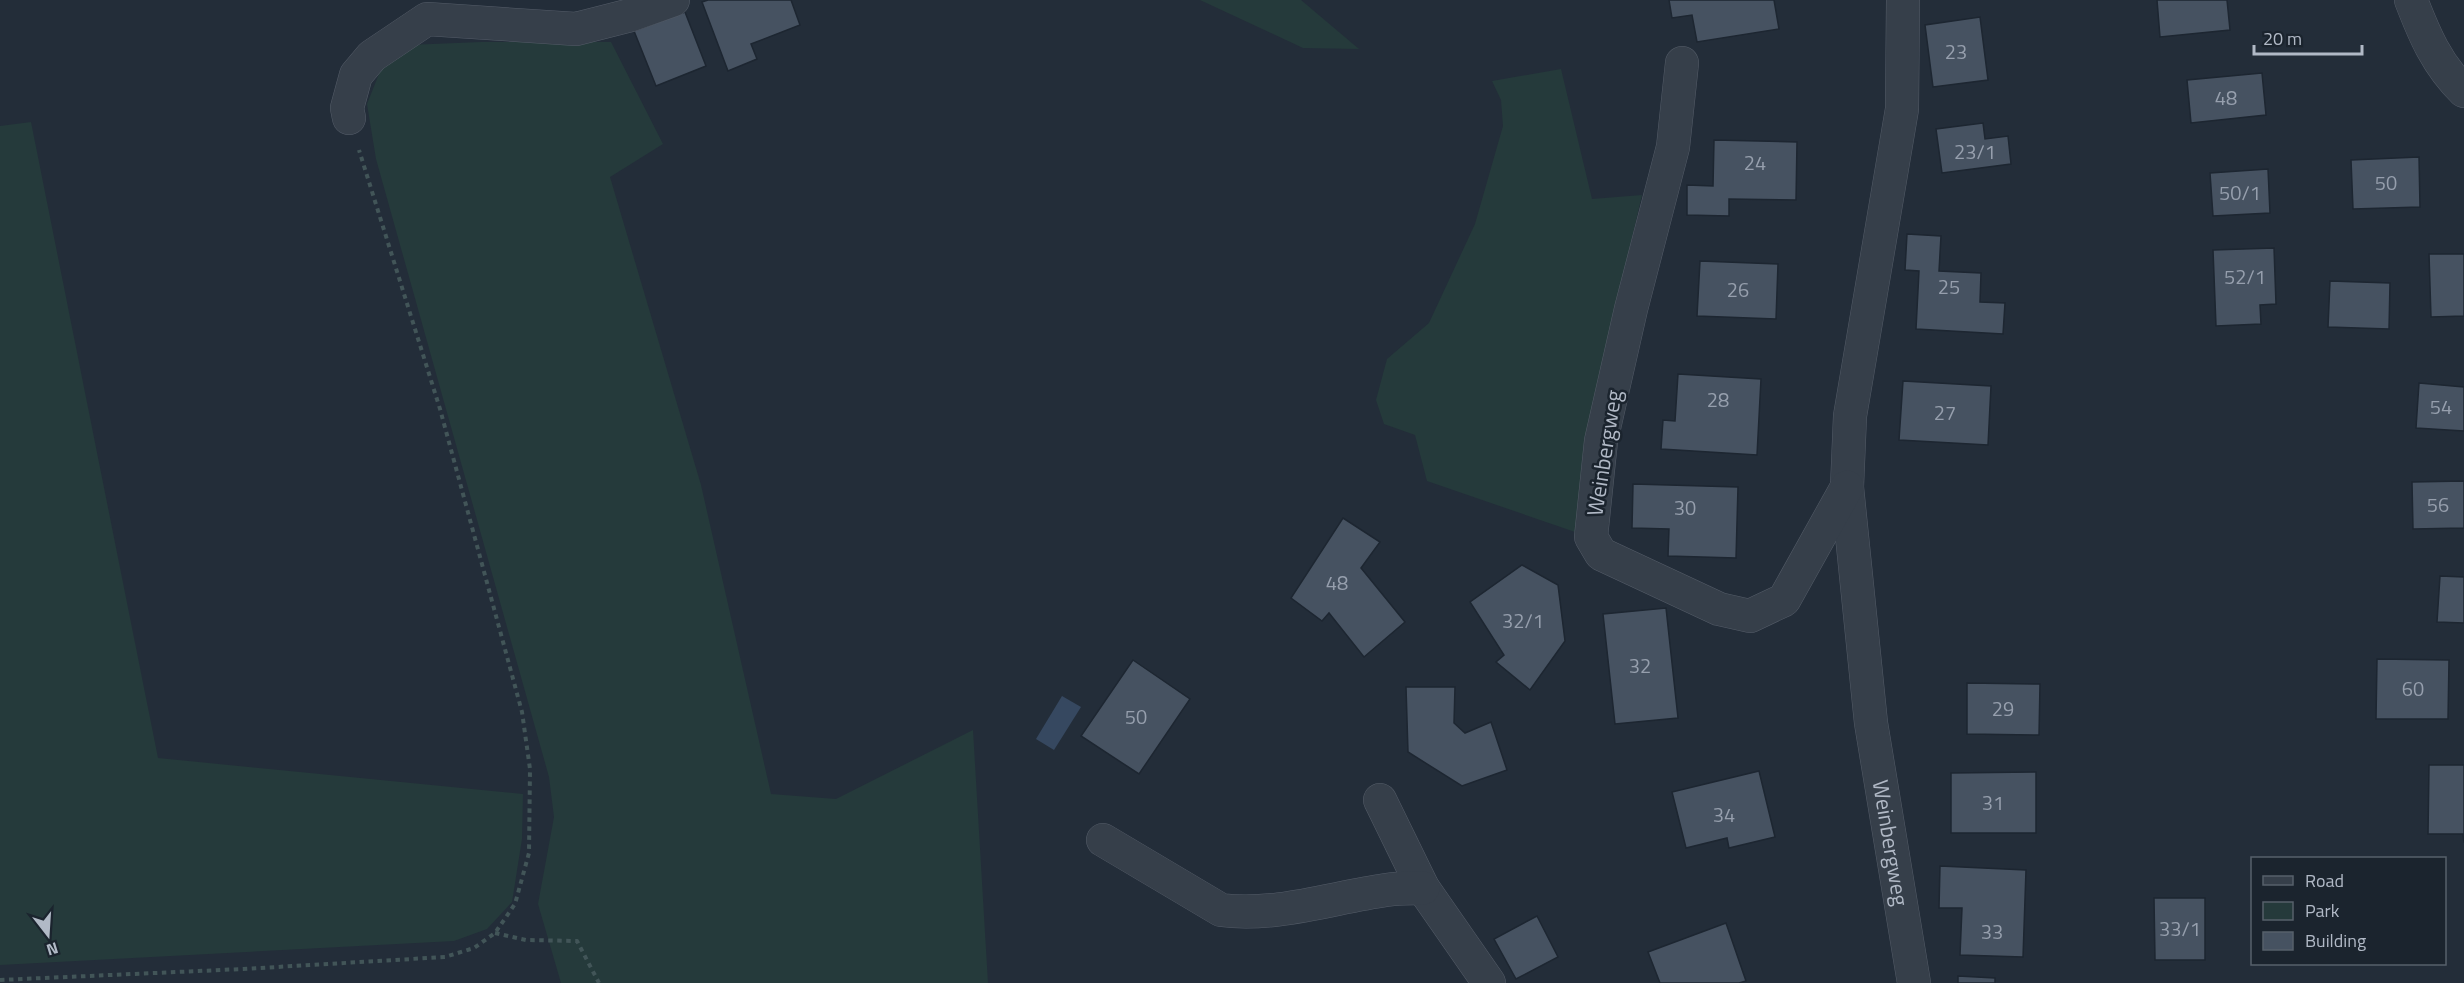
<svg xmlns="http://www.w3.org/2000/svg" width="2464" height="983" font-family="'Titillium Web',sans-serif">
  <rect width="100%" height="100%" fill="#232d39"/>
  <g fill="#253a3b">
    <polygon points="1200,0 1301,0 1359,49 1303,48"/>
    <polygon points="481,42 611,42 663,144 610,177 701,485 771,794 836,799 973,730 988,983 561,983 538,904 554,817 549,777 376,159 367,104 383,64 408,45"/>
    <polygon points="1561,69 1592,199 1642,195 1589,422 1578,533 1427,481 1415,435 1384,424 1376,400 1387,359 1429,323 1475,224 1503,126 1501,100 1492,81"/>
    <polygon points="31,122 158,758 523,794 522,839 512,902 487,929 454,941 0,965 0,126"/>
  </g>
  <polygon fill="#364860" points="1062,696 1081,707 1054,750 1036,739"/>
  <g fill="#465261" stroke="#1d2631" stroke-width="1.5">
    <polygon points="708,0 791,0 800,25 751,44 757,59 728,71 702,2"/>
    <polygon points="1669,0 1774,0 1779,29 1697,42 1692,15 1672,18"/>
    <polygon points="2157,0 2227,0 2230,30 2160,37"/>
    <polygon points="685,12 706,66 656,86 634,31"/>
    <polygon points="1980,17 1988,80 1933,87 1925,25"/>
    <polygon points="2262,73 2266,115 2191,123 2187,80"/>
    <polygon points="1983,123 1985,139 2008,136 2011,164 1942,173 1936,129"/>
    <polygon points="1714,140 1797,142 1796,200 1729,199 1729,216 1687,215 1687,185 1713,186"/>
    <polygon points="2419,157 2420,207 2353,209 2351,160"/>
    <polygon points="2268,169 2270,213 2213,216 2210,173"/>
    <polygon points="1907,234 1941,236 1939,271 1981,273 1980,302 2005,303 2003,334 1916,329 1919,271 1905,270"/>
    <polygon points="2274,248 2276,304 2260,305 2261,324 2216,326 2213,250"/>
    <polygon points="2429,254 2464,254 2464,316 2431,317"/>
    <polygon points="1700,261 1778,264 1776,319 1697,316"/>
    <polygon points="2330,281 2390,283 2389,329 2328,327"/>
    <polygon points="1678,374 1761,379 1757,455 1661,449 1663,420 1675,421"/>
    <polygon points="1903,381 1991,386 1988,445 1899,440"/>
    <polygon points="2419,383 2464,387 2464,431 2416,428"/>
    <polygon points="2464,481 2464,528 2413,529 2412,482"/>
    <polygon points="1633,484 1738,487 1736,558 1668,556 1669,529 1632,528"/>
    <polygon points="1343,518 1380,542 1361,568 1405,622 1364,657 1329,613 1322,621 1291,598"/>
    <polygon points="1522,565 1558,585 1565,641 1530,690 1496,662 1504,655 1470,602"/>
    <polygon points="2440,576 2464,577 2464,623 2437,622"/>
    <polygon points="1666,608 1678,718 1615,724 1603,614"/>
    <polygon points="2377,659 2449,660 2448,719 2376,719"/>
    <polygon points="1133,660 1190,699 1139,774 1081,736"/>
    <polygon points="1967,683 2040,684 2039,735 1967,734"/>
    <polygon points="1406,687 1455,687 1454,723 1465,733 1491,722 1507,770 1462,786 1408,752"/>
    <polygon points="2429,765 2464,765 2464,843 2463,834 2428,834"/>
    <polygon points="1759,771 1775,837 1729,848 1727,838 1686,848 1672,792"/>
    <polygon points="2036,772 2036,833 1951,833 1951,773"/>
    <polygon points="1940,866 2026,870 2023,957 1960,955 1962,908 1939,908"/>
    <polygon points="2154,898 2205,898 2205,960 2155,960"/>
    <polygon points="1537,916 1558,957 1516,979 1494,939"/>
    <polygon points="1726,923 1746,981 1739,983 1660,983 1648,952"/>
    <polygon points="1958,976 1995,978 1995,983 1958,983"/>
  </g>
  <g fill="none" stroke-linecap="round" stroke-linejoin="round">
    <defs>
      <g id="minor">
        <path id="s1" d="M1903 0 1902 109 1850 416 1847 487 1871 723 1914 983"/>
        <path d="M2411 0C2424 34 2437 65 2464 91"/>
        <polyline points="1682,63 1673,147 1631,309 1601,441 1591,537 1601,554 1719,609 1750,616 1784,600 1847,487"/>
        <polyline points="349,118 347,108 356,75 372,56 427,19 576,29 631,15 673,0"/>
        <polyline points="1380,800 1423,888 1489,983"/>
        <path d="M1103 840 1221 910C1276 917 1331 898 1386 890 1398 888 1410 888 1423 888"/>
      </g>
    </defs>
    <use href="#minor" stroke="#545c68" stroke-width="34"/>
    <g stroke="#425558" stroke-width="4" stroke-dasharray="4.5 4.5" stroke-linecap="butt">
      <polyline points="495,933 526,940 577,941 599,983"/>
      <polyline points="0,980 243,969 445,957 474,948 495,933 515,904 529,853 530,769 522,712 440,409 359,150"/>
    </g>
    <use href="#minor" stroke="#363f4a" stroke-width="33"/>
  </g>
  <g text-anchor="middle" stroke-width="5" stroke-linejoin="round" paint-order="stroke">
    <g font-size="20" fill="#969fad">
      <text x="1956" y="59">23</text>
      <text x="2226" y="105">48</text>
      <text x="1975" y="159">23/1</text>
      <text x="1755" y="170">24</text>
      <text x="2386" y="190">50</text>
      <text x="2240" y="200">50/1</text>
      <text x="2245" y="284">52/1</text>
      <text x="1949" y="294">25</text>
      <text x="1738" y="297">26</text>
      <text x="1718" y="407">28</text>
      <text x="2441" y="414">54</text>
      <text x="1945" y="420">27</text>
      <text x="2438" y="512">56</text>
      <text x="1685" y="515">30</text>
      <text x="1337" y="590">48</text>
      <text x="1523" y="628">32/1</text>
      <text x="1640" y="673">32</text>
      <text x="2413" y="696">60</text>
      <text x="2003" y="716">29</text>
      <text x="1136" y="724">50</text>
      <text x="1993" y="810">31</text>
      <text x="1724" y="822">34</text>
      <text x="2180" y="936">33/1</text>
      <text x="1992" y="939">33</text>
    </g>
    <g font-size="22" fill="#b1b9c6" stroke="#1b242e">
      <text transform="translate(1604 453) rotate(-81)" y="8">Weinbergweg</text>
      <text dy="8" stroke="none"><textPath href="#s1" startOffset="850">Weinbergweg</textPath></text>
    </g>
  </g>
  <rect x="2251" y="857" width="195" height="108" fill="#1b242e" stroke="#57606b" stroke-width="1.5"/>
  <rect x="2263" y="876" width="30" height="9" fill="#363f4a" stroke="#57606b" stroke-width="1.5"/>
  <text x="2305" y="887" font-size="18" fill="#b1b9c6">Road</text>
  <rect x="2263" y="902" width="30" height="18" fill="#253a3b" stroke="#57606b" stroke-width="1.5"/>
  <text x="2305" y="917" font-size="18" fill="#b1b9c6">Park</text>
  <rect x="2263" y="932" width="30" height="18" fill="#465261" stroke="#57606b" stroke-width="1.5"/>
  <text x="2305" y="947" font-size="18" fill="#b1b9c6">Building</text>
  <g transform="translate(48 935) rotate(163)" stroke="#1b242e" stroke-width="4.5" paint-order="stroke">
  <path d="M0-4.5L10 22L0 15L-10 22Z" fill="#b1b9c6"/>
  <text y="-9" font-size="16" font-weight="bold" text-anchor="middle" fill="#b1b9c6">N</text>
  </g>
  <path d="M2254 45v9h108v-9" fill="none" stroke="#b1b9c6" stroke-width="3"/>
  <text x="2263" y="45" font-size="18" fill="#b1b9c6" stroke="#1b242e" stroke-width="4.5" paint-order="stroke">20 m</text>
</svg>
